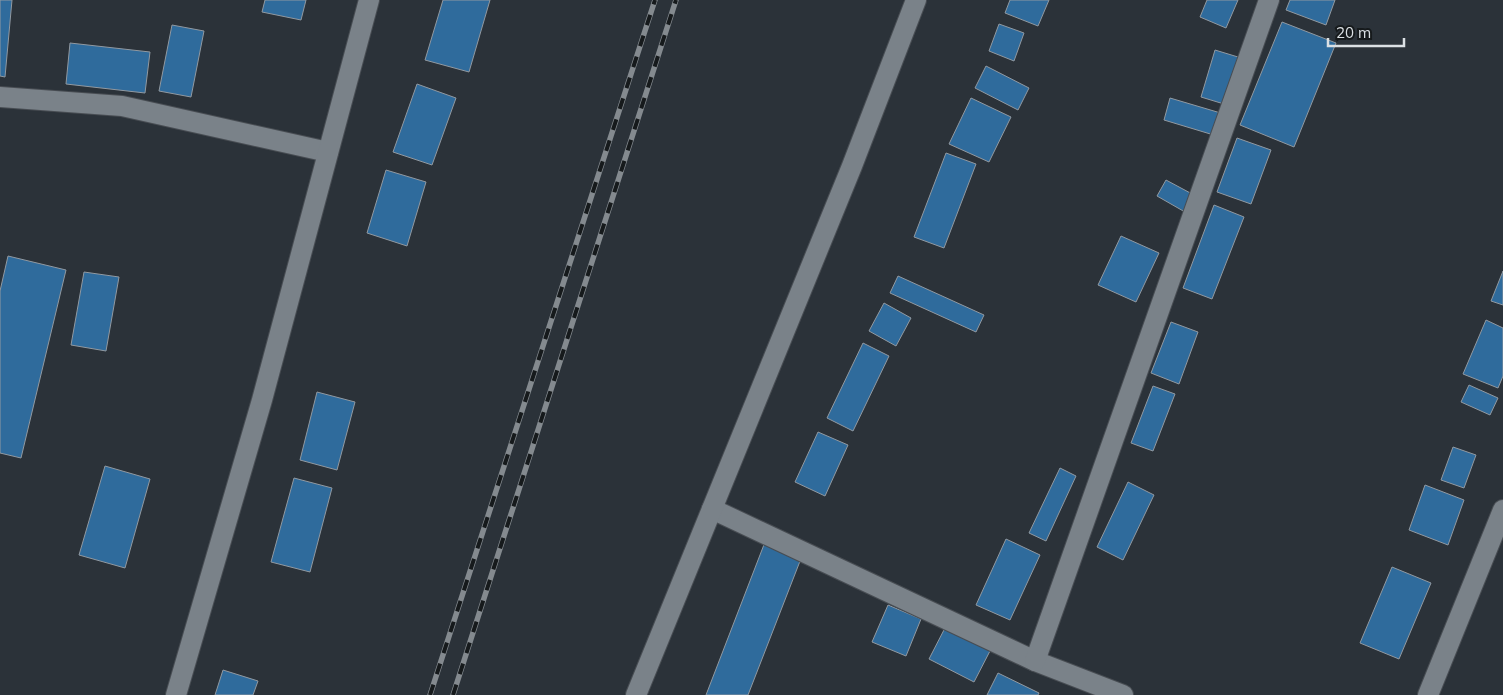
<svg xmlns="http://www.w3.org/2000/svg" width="1503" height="695" font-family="Mulish,sans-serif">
  <rect width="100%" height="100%" fill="#2b3239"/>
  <g fill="#2f6b9c" stroke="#9199a1">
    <polygon points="0,0 12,0 5,77 0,76"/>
    <polygon points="265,0 306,0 301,20 262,12"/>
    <polygon points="443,0 490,0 469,72 425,60"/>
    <polygon points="1010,0 1049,0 1038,26 1005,13"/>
    <polygon points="1207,0 1238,0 1226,28 1200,17"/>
    <polygon points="1290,0 1335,0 1326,25 1286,10"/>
    <polygon points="1282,22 1336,43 1294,147 1240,125"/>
    <polygon points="999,24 1024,33 1014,61 989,51"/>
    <polygon points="172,25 204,31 191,97 159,91"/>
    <polygon points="70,43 150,52 145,93 66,84"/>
    <polygon points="1215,50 1238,57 1224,104 1201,97"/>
    <polygon points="986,66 1029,88 1018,110 975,88"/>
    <polygon points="417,84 456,98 432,165 393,152"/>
    <polygon points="971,98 1011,117 989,162 949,144"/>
    <polygon points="1170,98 1224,114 1217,136 1164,120"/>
    <polygon points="1237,138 1271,150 1251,204 1217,192"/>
    <polygon points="946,153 976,164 944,248 914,237"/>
    <polygon points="386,170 426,182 407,246 367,233"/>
    <polygon points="1166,180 1194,195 1185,212 1157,196"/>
    <polygon points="1214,205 1244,217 1212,299 1183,288"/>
    <polygon points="1121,236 1159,253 1136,302 1098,285"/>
    <polygon points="8,256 66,270 21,458 0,453 0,291"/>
    <polygon points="1503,271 1503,305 1491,301"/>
    <polygon points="84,272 119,277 106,351 71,345"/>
    <polygon points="898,276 984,315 976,332 890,293"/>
    <polygon points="884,303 911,318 896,346 869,331"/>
    <polygon points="1486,320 1503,328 1503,376 1498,388 1463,374"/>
    <polygon points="1171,322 1198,332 1179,384 1151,373"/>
    <polygon points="863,343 889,356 853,431 827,418"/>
    <polygon points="1469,385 1498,398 1490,415 1461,402"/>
    <polygon points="1153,386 1175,394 1153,451 1131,443"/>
    <polygon points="317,392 355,402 337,470 300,460"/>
    <polygon points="818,432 848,445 825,496 795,482"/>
    <polygon points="1453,447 1476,455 1464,488 1441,480"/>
    <polygon points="105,466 150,479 125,568 79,555"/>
    <polygon points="1060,468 1076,476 1046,541 1029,533"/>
    <polygon points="294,478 332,488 310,572 271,562"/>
    <polygon points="1128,482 1154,495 1123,560 1097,547"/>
    <polygon points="1425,485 1464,500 1448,545 1409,530"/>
    <polygon points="1006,539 1040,555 1010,620 976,605"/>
    <polygon points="765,542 802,556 748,695 706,695"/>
    <polygon points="1392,567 1431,583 1399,659 1360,643"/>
    <polygon points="888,605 921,619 906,656 872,642"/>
    <polygon points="946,626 991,649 974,682 929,659"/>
    <polygon points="223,670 258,681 253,695 215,695"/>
    <polygon points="998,673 1039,693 1038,695 987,695"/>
  </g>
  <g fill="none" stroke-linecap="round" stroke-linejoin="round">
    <defs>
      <g id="street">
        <polyline points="0,97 122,106 328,152"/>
        <polyline points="712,509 1035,661 1123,695"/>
        <polyline points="1035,661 1269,0"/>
        <polyline points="176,695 262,400 369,0"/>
        <polyline points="636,695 852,166 916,0"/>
        <polyline points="1428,695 1503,510"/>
      </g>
    </defs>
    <use href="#street" stroke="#484d53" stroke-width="22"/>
    <use href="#street" stroke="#7a8289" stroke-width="20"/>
    <defs>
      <g id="rail">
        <polyline points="430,695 655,0"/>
        <polyline points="453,695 676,0"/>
      </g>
    </defs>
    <use href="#rail" stroke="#848a8f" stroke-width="5.5"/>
    <use href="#rail" stroke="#161a1c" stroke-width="4" stroke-dasharray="11" stroke-linecap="butt"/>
  </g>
  <path d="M1328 38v8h76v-8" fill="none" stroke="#dbe0e4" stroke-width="2.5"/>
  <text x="1336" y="38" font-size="15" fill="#dbe0e4" stroke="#161a1c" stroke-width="4" paint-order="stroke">20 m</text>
</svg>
